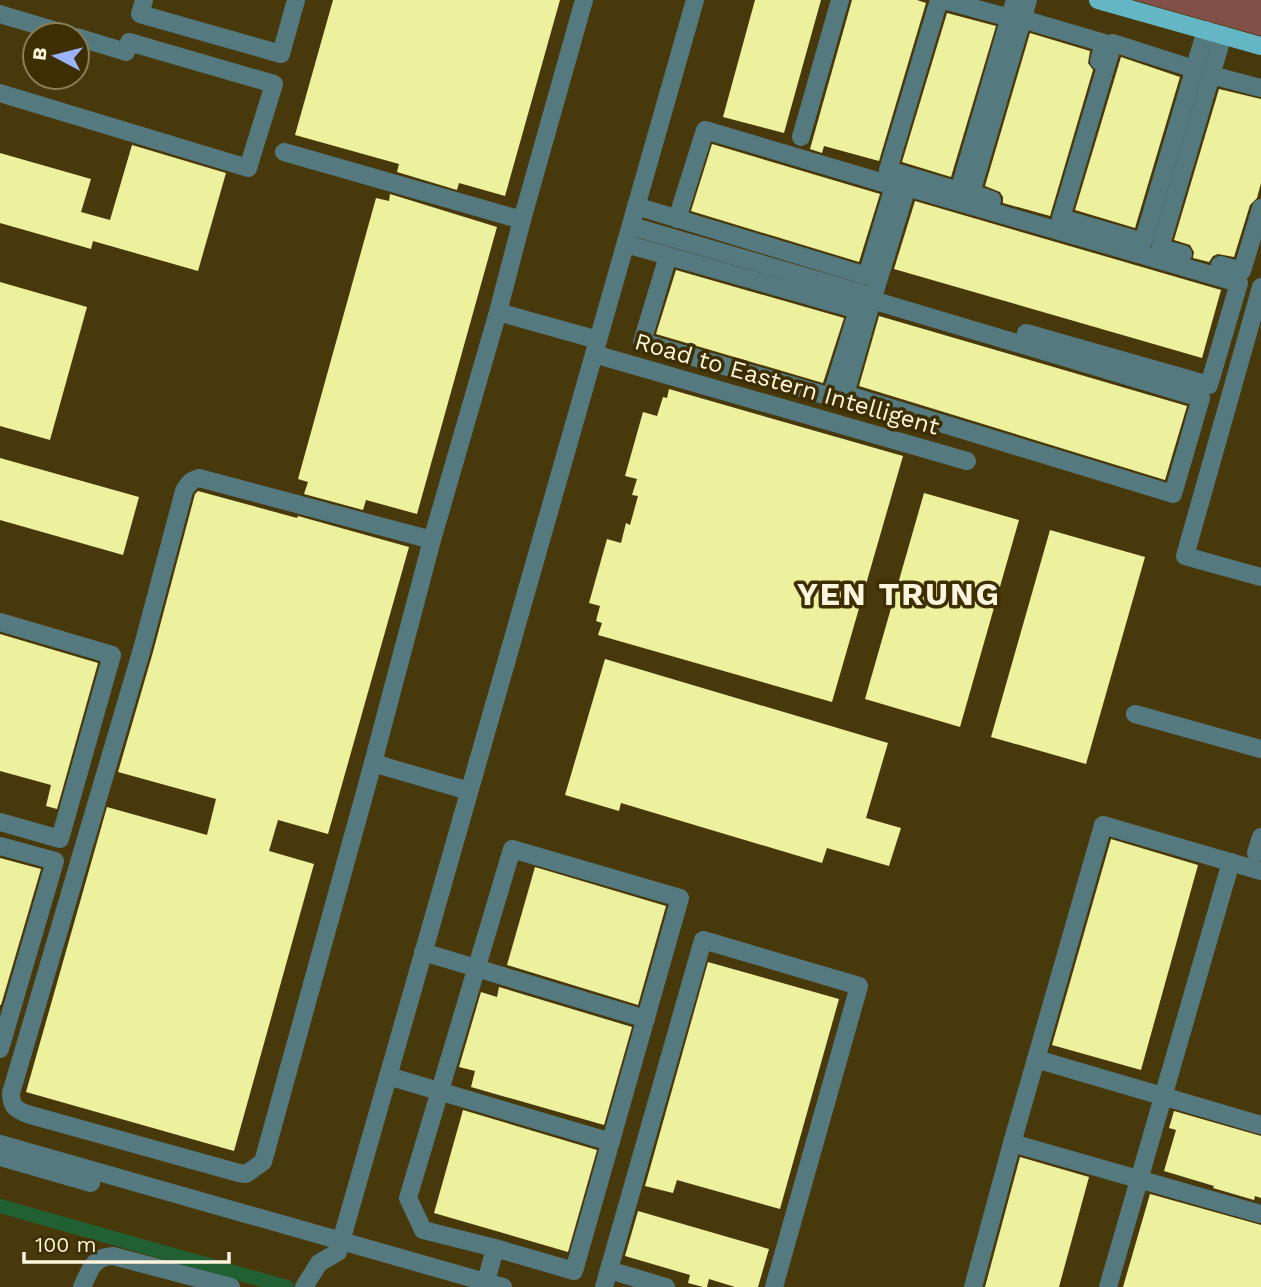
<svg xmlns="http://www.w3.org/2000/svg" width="1261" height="1287" font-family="'Work Sans',sans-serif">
  <rect width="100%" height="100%" fill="#48390d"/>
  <polygon fill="#815048" points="1134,0 1261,0 1261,36"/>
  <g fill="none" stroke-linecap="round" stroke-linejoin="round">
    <polyline stroke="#216033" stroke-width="14" points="0,1206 287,1287"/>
  </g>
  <g fill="#edf09c">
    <polygon points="333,0 560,0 505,196 459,183 457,190 397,172 399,164 295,135"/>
    <polygon points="755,0 821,0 784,133 723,117"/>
    <polygon points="852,0 917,0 926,3 879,161 824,146 822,153 810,149"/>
    <polygon points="947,13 996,26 951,177 902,162"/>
    <polygon points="1030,33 1090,51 1088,63 1093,70 1050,216 1003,203 1003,197 1000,192 985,186"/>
    <polygon points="1121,57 1180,77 1135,228 1075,210"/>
    <polygon points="1219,89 1261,99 1261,183 1257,198 1250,205 1234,257 1218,254 1213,256 1209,262 1193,258 1194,252 1190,245 1174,240"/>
    <polygon points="712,144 880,194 859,262 691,211"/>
    <polygon points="132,145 226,173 198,271 93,241 91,249 0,223 0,153 91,179 81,212 110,220"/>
    <polygon points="390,194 497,227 417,514 366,500 363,510 304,494 308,482 298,479 376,198 389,201"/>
    <polygon points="915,201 1221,290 1202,358 894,269"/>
    <polygon points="676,270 844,318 823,383 656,334"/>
    <polygon points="0,282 87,307 50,440 0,426"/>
    <polygon points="879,316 1187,406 1165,480 859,386"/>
    <polygon points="669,389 903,456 832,702 598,635 602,623 596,621 600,606 589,603 607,539 621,543 626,523 630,525 638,496 632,495 637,479 625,476 643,412 657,416 663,397 667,398"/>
    <polygon points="0,458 139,497 123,555 0,520"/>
    <polygon points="198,491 297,518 298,516 409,547 328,834 278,820 269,851 314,864 234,1151 26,1092 107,807 207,835 216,799 118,772 153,652 195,494"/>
    <polygon points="924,493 1019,520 960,727 865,699"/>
    <polygon points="1050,530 1145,557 1086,764 991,737"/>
    <polygon points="0,634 98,663 57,809 46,806 51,785 0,771"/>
    <polygon points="605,659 888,743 866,818 901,828 889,866 827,848 822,863 621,803 619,811 565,795"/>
    <polygon points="1111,839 1198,865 1141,1070 1052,1045"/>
    <polygon points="0,858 41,869 1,1005 0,1005"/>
    <polygon points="535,867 666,906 638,1005 507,965"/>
    <polygon points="708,962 839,999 780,1209 677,1180 673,1193 645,1186"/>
    <polygon points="499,987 632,1027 604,1125 471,1087 475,1071 459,1067 481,992 497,997"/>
    <polygon points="463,1110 597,1150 568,1252 434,1213"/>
    <polygon points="1174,1111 1261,1136 1261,1198 1255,1196 1254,1200 1213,1188 1214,1186 1164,1171 1176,1130 1169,1128"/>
    <polygon points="1020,1157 1089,1177 1059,1287 985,1287"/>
    <polygon points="1150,1194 1261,1225 1261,1287 1123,1287"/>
    <polygon points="638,1211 769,1249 758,1287 735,1287 709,1279 707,1287 703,1287 688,1283 690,1275 625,1256"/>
  </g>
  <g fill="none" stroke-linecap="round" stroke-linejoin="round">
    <g stroke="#547a80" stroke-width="18">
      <polyline points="144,0 140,14 281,54 296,0"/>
      <polyline points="939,0 888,170 959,191 1015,0"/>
      <polyline points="944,0 1010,18"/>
      <polyline points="0,14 70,35"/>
      <polyline points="1022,19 1104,43 1099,61"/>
      <polyline points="1194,69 1113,43 1061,218 1143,242 1206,30"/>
      <polyline points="1211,75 1261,88"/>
      <polyline points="0,93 248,168 274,84 129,42 126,52 77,37"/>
      <polyline points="801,137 840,0"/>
      <polyline points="284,152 522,220"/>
      <polyline points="992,200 971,193 1028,0"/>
      <polyline points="636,206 867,276 894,186 705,130 677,219"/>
      <polyline points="631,226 861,293 860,297 872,300 1201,398 1173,494 845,394 872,300"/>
      <polyline points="626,244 858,310 831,397 642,342 668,256"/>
      <polyline points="1183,254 1160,248 1223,35"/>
      <polyline points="1220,265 1242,271 1261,208"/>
      <polyline points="1261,287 1185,556 1261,577"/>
      <polyline points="875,291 907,187 1239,283 1209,385 1026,333"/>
      <polyline points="498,312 598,340"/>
      <polyline points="594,354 967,461"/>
      <path d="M432 540 199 478C191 480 188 484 184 491L142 649 11 1093C11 1106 15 1109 27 1114L239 1173 246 1174 263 1162 373 763 432 540 498 312 522 220 584 0"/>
      <polyline points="0,622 112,655 60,839 0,822"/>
      <polyline points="1135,714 1261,749"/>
      <polyline points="373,763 469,791"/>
      <polyline points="0,846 55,861 0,1049"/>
      <polyline points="1256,853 1261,837"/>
      <polyline points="423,952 646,1019"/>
      <polyline points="1036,1059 1261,1125"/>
      <polyline points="388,1076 611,1142"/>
      <polyline points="1012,1143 1103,825 1261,871"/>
      <polyline points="0,1144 503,1287"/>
      <polyline points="0,1157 91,1183"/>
      <polyline points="609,1270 666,1287"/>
      <polyline points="486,1282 495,1248 574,1271 680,898 512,849 408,1198 423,1230 495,1248"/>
      <path d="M82 1287C90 1271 92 1257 113 1256L231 1287"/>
      <polyline points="304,1287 319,1263 338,1252 695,0"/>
      <polyline points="604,1287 703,940 859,986 774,1287"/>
      <polyline points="973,1287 1012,1143 1261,1214"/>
      <polyline points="1108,1287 1231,862"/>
    </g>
    <polyline stroke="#64b6c4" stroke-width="18" points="1098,0 1261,46"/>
  </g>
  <g text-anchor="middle" stroke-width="7" stroke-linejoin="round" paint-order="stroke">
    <g font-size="24" fill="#fdf5de" stroke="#3d2f01">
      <text transform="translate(787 384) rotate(16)" y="8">Road to Eastern Intelligent</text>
    </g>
    <g font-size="32" font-weight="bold" letter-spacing="2" fill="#fdf5de" stroke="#3d2f01">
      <text x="899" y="605">YEN TRUNG</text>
    </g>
  </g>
  <g transform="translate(56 56) rotate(277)"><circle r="33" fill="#3d2f01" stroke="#8a7e59" stroke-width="2"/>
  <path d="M0-5L12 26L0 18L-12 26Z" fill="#9cb4fd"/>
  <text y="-10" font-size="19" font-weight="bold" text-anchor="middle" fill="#fdf5de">B</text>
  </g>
  <path d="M24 1252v10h205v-10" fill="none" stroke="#fdf5de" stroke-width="3.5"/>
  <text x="35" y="1252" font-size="21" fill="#fdf5de" stroke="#3d2f01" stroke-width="5" paint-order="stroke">100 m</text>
</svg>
